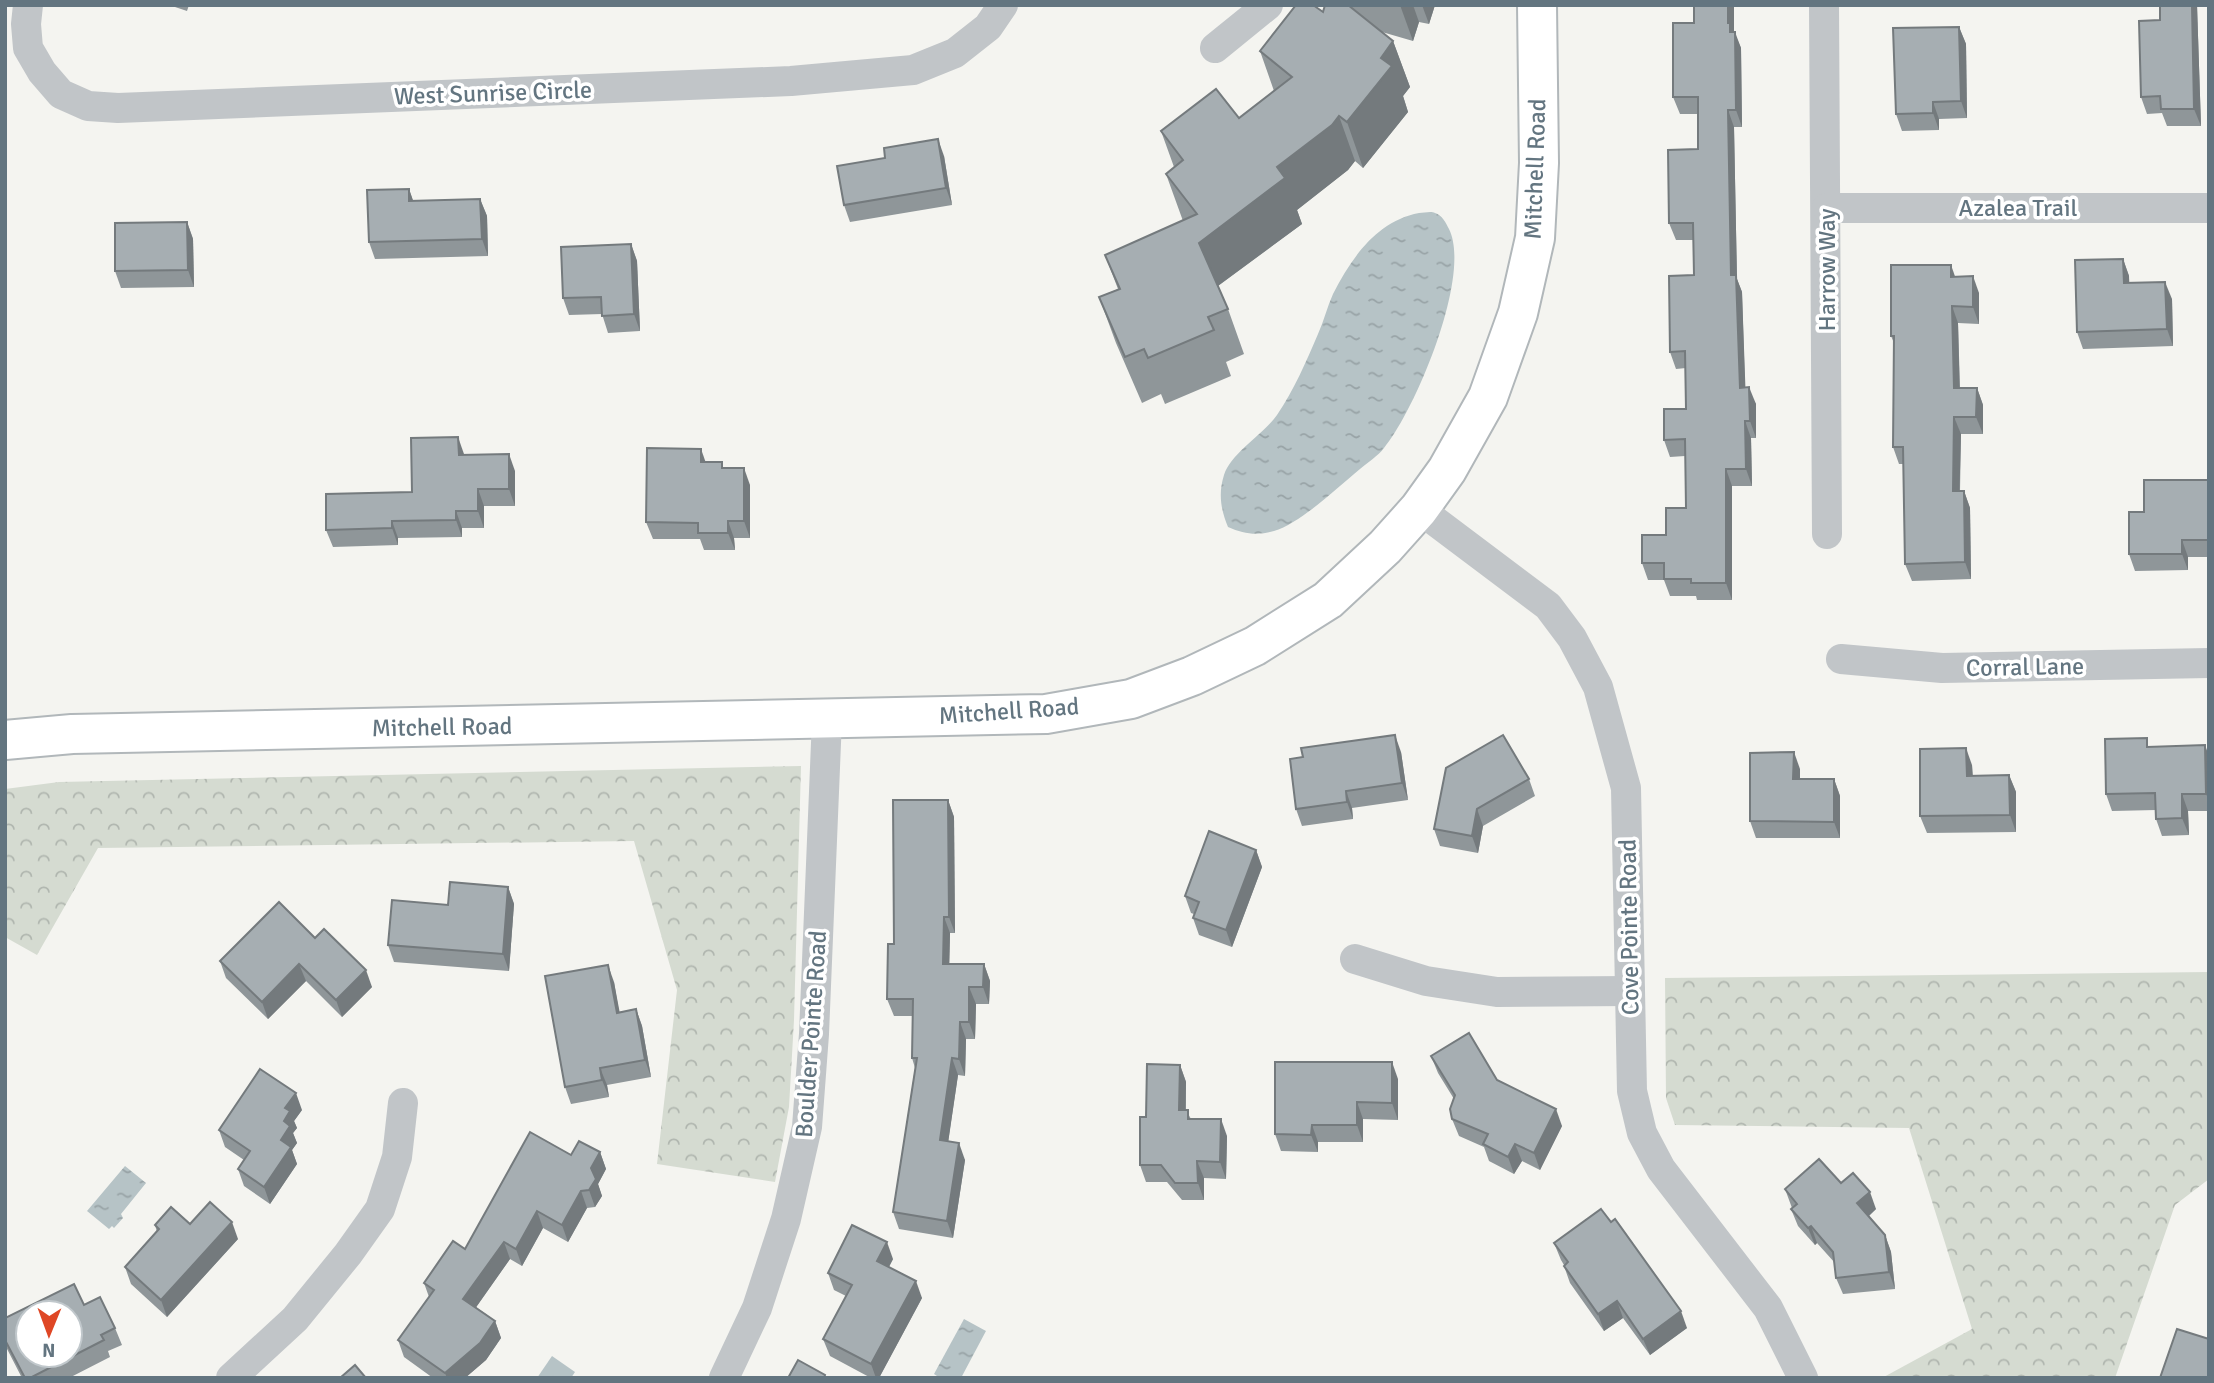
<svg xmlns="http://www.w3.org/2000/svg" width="2214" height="1383" font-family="Signika,sans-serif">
  <defs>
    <pattern id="forest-crowns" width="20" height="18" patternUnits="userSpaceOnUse" patternTransform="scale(1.75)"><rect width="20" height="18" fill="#d5dbd1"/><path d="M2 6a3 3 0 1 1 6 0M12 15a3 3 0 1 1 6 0" fill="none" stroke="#b0b6af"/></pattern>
    <pattern id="water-ripples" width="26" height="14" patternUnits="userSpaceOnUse" patternTransform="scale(1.75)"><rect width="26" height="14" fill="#b6c3c6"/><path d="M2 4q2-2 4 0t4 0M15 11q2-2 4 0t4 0" fill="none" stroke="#98a3a6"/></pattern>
  </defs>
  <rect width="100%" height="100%" fill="#f4f4f0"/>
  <g fill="url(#forest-crowns)">
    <polygon points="801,766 794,1020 789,1107 775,1182 657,1164 677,990 634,841 98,848 37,955 5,937 5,789 59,782"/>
    <polygon points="2209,972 2209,1179 2175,1205 2115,1378 1882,1378 1972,1329 1909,1128 1675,1125 1666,1098 1665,978"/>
  </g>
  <g fill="url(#water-ripples)">
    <path d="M1419 213C1424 213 1431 211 1435 213 1442 215 1446 223 1449 229 1472 275 1416 409 1384 448 1378 456 1368 462 1360 469 1338 487 1301 523 1274 531 1257 536 1244 534 1228 527 1221 510 1218 494 1224 475 1231 453 1263 435 1277 415 1294 390 1306 362 1318 334 1324 321 1327 307 1333 294 1352 257 1377 221 1419 213Z"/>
    <polygon points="125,1166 146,1183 121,1214 123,1218 114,1228 112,1226 109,1229 87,1211"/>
    <polygon points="964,1319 986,1331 961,1378 940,1378 934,1374"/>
    <polygon points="552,1356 575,1372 571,1378 537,1378"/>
  </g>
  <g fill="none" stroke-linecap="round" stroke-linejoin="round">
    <defs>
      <polyline id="secondary" points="5,740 72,734 1046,714 1131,699 1192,676 1255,646 1328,600 1385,547 1419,509 1447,470 1488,397 1518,313 1535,238 1539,163 1537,5"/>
    </defs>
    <use href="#secondary" stroke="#b1b7ba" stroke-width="42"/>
    <g stroke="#c1c5c8" stroke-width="30">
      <polyline points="28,5 26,24 28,48 42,72 61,94 88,106 118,108 791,81 913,70 955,53 988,27 1003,5"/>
      <polyline points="1824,5 1827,534"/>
      <polyline points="1215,48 1268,5"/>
      <polyline points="1827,208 2209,208"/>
      <polyline points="1419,509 1548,606 1572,638 1598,687 1626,788 1632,1091 1642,1133 1661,1169 1768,1308 1803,1378"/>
      <polyline points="1841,659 1942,668 2209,663"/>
      <polyline points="1355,959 1426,981 1497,992 1630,991"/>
      <polyline points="231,1378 295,1319 348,1254 380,1209 397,1157 403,1103"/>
      <polyline points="724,1378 757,1308 786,1219 807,1127 814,1034 827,719"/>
    </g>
    <use href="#secondary" stroke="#fff" stroke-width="38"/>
  </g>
  <g fill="#8f9699">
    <polygon points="169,5 189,5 187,11"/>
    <polygon points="1325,5 1435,5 1429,24 1419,22 1413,41 1382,32 1393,41 1410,87 1403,96 1408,112 1363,168 1355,161 1348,170 1297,210 1302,224 1218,286 1228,309 1244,354 1226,362 1231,376 1165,404 1161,394 1142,403 1116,343 1099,297 1118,289 1105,255 1183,221 1166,174 1174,167 1161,131 1239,118 1274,91 1260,51 1323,12"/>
    <polygon points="1694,5 1734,5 1734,32 1741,48 1742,127 1734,127 1737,279 1742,292 1745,387 1756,404 1756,438 1751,438 1752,486 1732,486 1732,600 1697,600 1696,596 1670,596 1664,580 1648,580 1642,563 1666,535 1686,508 1685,456 1670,457 1664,440 1686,409 1686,368 1676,369 1670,352 1694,275 1693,240 1676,240 1669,223 1698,149 1698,114 1680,114 1673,97 1694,23"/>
    <polygon points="2160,5 2197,5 2201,126 2167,126 2162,113 2147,114 2141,97 2160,20"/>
    <polygon points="1959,27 1966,44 1967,118 1939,119 1939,130 1902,131 1896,114"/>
    <polygon points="944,156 952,205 850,222 844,205 885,158"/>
    <polygon points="409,189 413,201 480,199 487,216 488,256 375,259 369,242"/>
    <polygon points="187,222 193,239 194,287 121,288 115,271"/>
    <polygon points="631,244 637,261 640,331 608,333 602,314 569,315 563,298"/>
    <polygon points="2123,259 2129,276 2129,283 2172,299 2173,346 2083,349 2077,332"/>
    <polygon points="1955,277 1979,293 1979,324 1958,323 1960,388 1977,388 1983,405 1983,434 1961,434 1960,491 1964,491 1970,508 1971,579 1912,581 1905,564 1904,464 1899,464 1893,447 1894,343 1891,336"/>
    <polygon points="464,455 515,471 515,506 484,506 484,528 462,528 462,537 398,538 398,545 333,547 326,530 412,492"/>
    <polygon points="705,462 724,468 750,485 750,538 734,538 735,550 704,550 700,539 653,539 646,522"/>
    <polygon points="2209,480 2209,557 2188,557 2188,570 2135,571 2129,554 2144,512"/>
    <polygon points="2150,747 2209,756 2209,811 2188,811 2189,835 2162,836 2156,819 2156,810 2112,811 2106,794"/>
    <polygon points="1401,752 1408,800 1352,808 1353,819 1302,826 1296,809"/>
    <polygon points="1972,765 1973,776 2009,775 2016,792 2016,832 1927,833 1920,816"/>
    <polygon points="1800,769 1800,779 1834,779 1840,796 1840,838 1756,838 1750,821"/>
    <polygon points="1529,779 1535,796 1483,826 1478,853 1440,846 1434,829"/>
    <polygon points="948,800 954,817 955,933 950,933 949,964 984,964 990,981 989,1004 976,1004 975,1039 966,1039 965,1076 958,1075 948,1142 965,1160 953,1238 899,1229 893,1212 915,1068 912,1058 913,1016 894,1016 887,999 894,944"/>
    <polygon points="1256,850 1262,867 1232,947 1199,935 1193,918 1194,914 1191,913 1185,896"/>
    <polygon points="508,887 514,904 509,971 394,962 388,945 448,905"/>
    <polygon points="315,938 372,987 342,1017 306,981 268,1019 226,978 220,961"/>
    <polygon points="614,982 619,1012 636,1009 642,1026 651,1077 607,1085 609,1097 571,1104 565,1087"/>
    <polygon points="1431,1056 1497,1080 1562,1126 1540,1170 1522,1161 1514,1174 1489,1161 1484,1147 1459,1136 1452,1119 1454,1099 1438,1073"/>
    <polygon points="1180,1065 1186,1082 1186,1110 1191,1119 1227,1136 1226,1179 1204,1178 1204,1200 1182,1200 1167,1182 1146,1182 1140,1165 1146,1117"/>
    <polygon points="1398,1079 1398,1120 1363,1119 1363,1142 1318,1142 1318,1152 1281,1151 1275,1134"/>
    <polygon points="302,1110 294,1121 297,1128 293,1133 297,1143 292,1150 297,1164 270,1204 244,1186 238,1169 244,1160 225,1147 219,1130"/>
    <polygon points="600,1152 606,1169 598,1184 602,1196 595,1207 587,1208 568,1242 543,1228 522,1266 510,1259 476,1307 495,1321 501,1338 486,1360 465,1378 433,1378 404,1357 398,1340 429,1297 424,1283 465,1249 571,1155"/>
    <polygon points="1841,1183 1876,1209 1869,1216 1885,1235 1891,1252 1895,1289 1843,1294 1836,1278 1835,1263 1817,1243 1815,1245 1798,1226 1791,1209 1792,1208 1785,1189"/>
    <polygon points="190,1224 238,1239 167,1317 131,1284 125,1267 157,1232 155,1225"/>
    <polygon points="1554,1243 1687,1328 1650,1355 1623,1318 1604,1331 1570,1283 1564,1266 1564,1265 1561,1260"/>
    <polygon points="893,1259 889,1267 922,1298 879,1378 871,1378 830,1356 823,1339 846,1296 834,1290 828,1273"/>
    <polygon points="84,1305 115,1328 122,1345 108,1351 110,1357 69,1378 22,1378 5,1345 5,1318"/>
  </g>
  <g fill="#747a7d">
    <polygon points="1400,5 1413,5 1419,22 1413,41"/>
    <polygon points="1422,5 1435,5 1429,24"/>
    <polygon points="1728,5 1734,5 1734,35 1735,32 1741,48 1742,127 1736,110 1728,23"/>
    <polygon points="2192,5 2197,5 2201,126 2194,109"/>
    <polygon points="1959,27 1966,44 1967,118 1961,101"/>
    <polygon points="1393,41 1410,87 1403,96 1408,112 1363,168 1347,122 1381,58"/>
    <polygon points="1933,102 1939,119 1939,130 1933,113"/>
    <polygon points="1728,110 1734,127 1737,279 1742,292 1746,404 1740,388 1731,275"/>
    <polygon points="1339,116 1355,161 1348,170 1297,210 1302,224 1215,288 1199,243 1277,167"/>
    <polygon points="938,139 944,156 952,205 946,188"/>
    <polygon points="409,189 415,206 409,201"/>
    <polygon points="480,199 487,216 488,256 482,239"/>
    <polygon points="187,222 193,239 194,287 188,270"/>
    <polygon points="631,244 637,261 640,331 634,314"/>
    <polygon points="2123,259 2129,276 2130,300 2124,283"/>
    <polygon points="1951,265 1957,282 1951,277"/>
    <polygon points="1973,276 1979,293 1979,324 1973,307"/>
    <polygon points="2165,282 2172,299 2173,346 2167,329"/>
    <polygon points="1952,306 1958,323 1960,405 1954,388"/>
    <polygon points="1749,387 1756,404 1756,438 1750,421"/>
    <polygon points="1977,388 1983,405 1983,434 1976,417"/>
    <polygon points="1954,417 1961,434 1959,508 1953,491"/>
    <polygon points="1745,421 1751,438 1752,486 1746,469"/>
    <polygon points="458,437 464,454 465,472 459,455"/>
    <polygon points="701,449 707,466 701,462"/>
    <polygon points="509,454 515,471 515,506 509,489"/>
    <polygon points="744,468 750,485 750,538 744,521"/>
    <polygon points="1726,469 1732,486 1732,600 1726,583"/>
    <polygon points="478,489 484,506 484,528 478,511"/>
    <polygon points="1964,491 1970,508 1971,579 1965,562"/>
    <polygon points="456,511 462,528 462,537 456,520"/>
    <polygon points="392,521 398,538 398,545 392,528"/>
    <polygon points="728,521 734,538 735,550 728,533"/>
    <polygon points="2182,540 2188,557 2188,570 2182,554"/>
    <polygon points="1395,735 1401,752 1408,800 1402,783"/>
    <polygon points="2205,745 2209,756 2209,800 2206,794"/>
    <polygon points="1966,748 1972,765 1973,793 1967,776"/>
    <polygon points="1794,752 1800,769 1800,796 1793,779"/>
    <polygon points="2009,775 2016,792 2016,832 2010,815"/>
    <polygon points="1834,779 1840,796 1840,838 1834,822"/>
    <polygon points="1346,791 1352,808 1353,819 1347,802"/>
    <polygon points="2182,794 2188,811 2189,835 2182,818"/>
    <polygon points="948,800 954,817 955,933 949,917"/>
    <polygon points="1477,809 1483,826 1478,853 1472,836"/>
    <polygon points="1256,850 1262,867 1232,947 1226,930"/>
    <polygon points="508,887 514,904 509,971 503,954"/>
    <polygon points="944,917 950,933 949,981 943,964"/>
    <polygon points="299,964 306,981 268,1019 262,1002"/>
    <polygon points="984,964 990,981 989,1004 983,987"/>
    <polygon points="608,965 614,982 623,1030 617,1013"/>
    <polygon points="366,970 372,987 342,1017 336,1000"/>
    <polygon points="969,987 976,1004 975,1039 969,1022"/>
    <polygon points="636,1009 642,1026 651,1077 645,1060"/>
    <polygon points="960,1022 966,1039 965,1076 959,1059"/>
    <polygon points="952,1058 958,1075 946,1157 940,1140"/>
    <polygon points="1392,1062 1398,1079 1398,1120 1392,1103"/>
    <polygon points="1180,1065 1186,1082 1185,1127 1179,1110"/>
    <polygon points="600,1068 607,1085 609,1097 602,1080"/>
    <polygon points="296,1093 302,1110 294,1121 297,1128 293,1133 297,1143 292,1150 297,1164 270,1204 264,1187 281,1140 285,1108"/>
    <polygon points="1357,1102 1363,1119 1363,1142 1357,1125"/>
    <polygon points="1556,1109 1562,1126 1540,1170 1534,1153"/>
    <polygon points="1221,1119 1227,1136 1226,1179 1220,1162"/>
    <polygon points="1312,1125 1318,1142 1318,1152 1311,1135"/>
    <polygon points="959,1143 965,1160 953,1238 947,1221"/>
    <polygon points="1515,1144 1522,1161 1514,1174 1508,1157"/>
    <polygon points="600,1152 606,1169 598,1184 602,1196 595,1207 589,1190 591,1168"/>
    <polygon points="1197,1161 1204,1178 1204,1200 1198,1183"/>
    <polygon points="581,1191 587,1208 568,1242 562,1225"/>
    <polygon points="1870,1192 1876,1209 1864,1220 1857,1203"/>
    <polygon points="537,1211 543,1228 522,1266 516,1249"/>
    <polygon points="232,1222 238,1239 167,1317 161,1300"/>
    <polygon points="1811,1226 1817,1243 1815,1245 1808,1228"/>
    <polygon points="1885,1235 1891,1252 1895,1289 1889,1272"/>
    <polygon points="504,1242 510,1259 470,1316 463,1299"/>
    <polygon points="887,1242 893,1259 883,1278 877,1261"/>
    <polygon points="916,1281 922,1298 879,1378 876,1378 871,1364"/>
    <polygon points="1617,1301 1623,1318 1604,1331 1598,1314"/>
    <polygon points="1681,1311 1687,1328 1650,1355 1643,1339"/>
    <polygon points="495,1321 501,1338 486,1360 465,1378 447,1378 445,1373"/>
  </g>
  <g fill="#a6aeb2" stroke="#747a7d" stroke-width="2" fill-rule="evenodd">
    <polygon points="1296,5 1313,5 1323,12 1325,5 1348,5 1393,41 1381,58 1392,66 1347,122 1339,116 1332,125 1277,167 1285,178 1199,243 1228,309 1208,317 1214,330 1148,358 1144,349 1125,357 1099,297 1120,289 1105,255 1197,214 1166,174 1183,160 1161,131 1216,89 1239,118 1292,77 1260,51"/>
    <polygon points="1694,5 1728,5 1728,23 1730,23 1730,32 1735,32 1736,110 1728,110 1731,275 1736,275 1740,388 1749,387 1750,421 1745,421 1746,469 1726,469 1726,583 1691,583 1691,579 1664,579 1664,563 1642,563 1642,535 1666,535 1666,508 1686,508 1685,439 1664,440 1664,409 1686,409 1685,351 1670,352 1669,276 1694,275 1693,223 1669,223 1668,150 1698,149 1698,97 1673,97 1673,23 1694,23"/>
    <polygon points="2160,5 2192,5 2194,109 2161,109 2160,96 2141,97 2139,21 2160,20"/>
    <polygon points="1959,27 1961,101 1933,102 1933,113 1896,114 1893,28"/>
    <polygon points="938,139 946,188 844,205 837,166 885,158 884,148"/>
    <polygon points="409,189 409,201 480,199 482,239 369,242 367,190"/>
    <polygon points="187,222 188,270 115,271 115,223"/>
    <polygon points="631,244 634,314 602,316 601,297 563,298 561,247"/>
    <polygon points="2123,259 2124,283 2165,282 2167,329 2077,332 2075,260"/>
    <polygon points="1891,265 1951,265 1951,277 1973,276 1973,307 1952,306 1954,388 1977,388 1976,417 1954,417 1953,491 1964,491 1965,562 1905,564 1903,447 1893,447 1894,336 1891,336"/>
    <polygon points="458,437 459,455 509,454 509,489 478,489 478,511 456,511 456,520 392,521 392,528 326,530 326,494 412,492 411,438"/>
    <polygon points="647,448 701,449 701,462 722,462 722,468 744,468 744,521 728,521 728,533 698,533 698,523 646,522"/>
    <polygon points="2144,480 2209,480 2209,540 2182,540 2182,554 2129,554 2129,512 2144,512"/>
    <polygon points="1395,735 1402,783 1346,791 1347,802 1296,809 1290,759 1303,757 1301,748"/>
    <polygon points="1503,735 1529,779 1477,809 1472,836 1434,829 1446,768"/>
    <polygon points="2147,738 2147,747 2205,745 2206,794 2182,794 2182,818 2156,819 2155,793 2106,794 2105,739"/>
    <polygon points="1966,748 1967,776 2009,775 2010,815 1920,816 1920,749"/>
    <polygon points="1794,752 1793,779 1834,779 1834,822 1750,821 1750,753"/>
    <polygon points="893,800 948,800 949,917 944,917 943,964 984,964 983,987 969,987 969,1022 960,1022 959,1059 952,1058 940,1140 959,1143 947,1221 893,1212 917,1058 912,1058 913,999 887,999 888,944 894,944"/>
    <polygon points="1209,831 1256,850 1226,930 1193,918 1199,902 1185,896"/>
    <polygon points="450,882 508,887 503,954 388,945 392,900 448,905"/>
    <polygon points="279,902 315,938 324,929 366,970 336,1000 299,964 262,1002 220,961"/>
    <polygon points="608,965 617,1013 636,1009 645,1060 600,1068 602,1080 565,1087 545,976"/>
    <polygon points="1469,1033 1497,1080 1556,1109 1534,1153 1515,1144 1508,1157 1483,1144 1488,1134 1452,1119 1450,1109 1455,1095 1431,1056"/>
    <polygon points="1275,1062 1392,1062 1392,1103 1357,1102 1357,1125 1312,1125 1311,1135 1275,1134"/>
    <polygon points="1147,1064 1180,1065 1179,1110 1188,1110 1188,1119 1221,1119 1220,1162 1197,1161 1198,1183 1175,1183 1161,1165 1140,1165 1140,1117 1146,1117"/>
    <polygon points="260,1069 296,1093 285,1108 290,1111 284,1121 290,1126 281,1140 291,1147 264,1187 238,1169 250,1151 219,1130"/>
    <polygon points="530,1132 571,1155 579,1141 600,1152 591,1168 596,1179 589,1190 581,1191 562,1225 537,1211 516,1249 504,1242 463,1299 495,1321 480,1343 445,1373 398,1340 434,1290 424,1283 453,1241 465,1249"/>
    <polygon points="1819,1159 1841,1183 1853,1173 1870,1192 1857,1203 1885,1235 1889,1272 1836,1278 1833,1252 1811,1226 1808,1228 1791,1209 1797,1204 1785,1189"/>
    <polygon points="210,1202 232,1222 161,1300 125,1267 159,1229 155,1225 171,1207 190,1224"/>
    <polygon points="1601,1209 1611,1222 1615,1219 1681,1311 1643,1339 1617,1301 1598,1314 1564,1266 1568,1262 1554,1243"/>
    <polygon points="852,1225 887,1242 877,1261 916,1281 871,1364 823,1339 852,1285 828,1273"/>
    <path d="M74 1284 84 1305 100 1297 115 1328 101 1335 104 1340 30 1378H25L5 1340V1318ZM28 1313H70V1355H28Z"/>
    <polygon points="2177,1329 2209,1339 2209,1377 2160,1378"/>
    <polygon points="798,1360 825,1375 824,1378 788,1378"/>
    <polygon points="355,1365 366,1378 340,1378"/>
  </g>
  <g text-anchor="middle" stroke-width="7" stroke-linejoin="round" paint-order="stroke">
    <g font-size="24" fill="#637580" stroke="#fff">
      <text transform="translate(493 93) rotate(-2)" y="8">West Sunrise Circle</text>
      <text transform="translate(1535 169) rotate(-88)" y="8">Mitchell Road</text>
      <text x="2018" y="216">Azalea Trail</text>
      <text transform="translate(1827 270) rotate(-90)" y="8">Harrow Way</text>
      <text transform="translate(2025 667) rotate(-1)" y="8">Corral Lane</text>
      <text transform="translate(1009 711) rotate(-4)" y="8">Mitchell Road</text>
      <text transform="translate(442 727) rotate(-1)" y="8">Mitchell Road</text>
      <text transform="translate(1629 927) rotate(-91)" y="8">Cove Pointe Road</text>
      <text transform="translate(811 1034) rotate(-86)" y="8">Boulder Pointe Road</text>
    </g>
  </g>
  <rect width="2214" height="1383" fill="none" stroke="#637580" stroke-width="14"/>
  <g transform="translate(49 1334) rotate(181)"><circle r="33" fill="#ffffff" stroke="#c1c8cc" stroke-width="2"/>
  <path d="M0-5L12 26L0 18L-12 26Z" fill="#df4725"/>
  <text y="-10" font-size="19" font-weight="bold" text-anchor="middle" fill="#637580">N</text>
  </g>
</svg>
